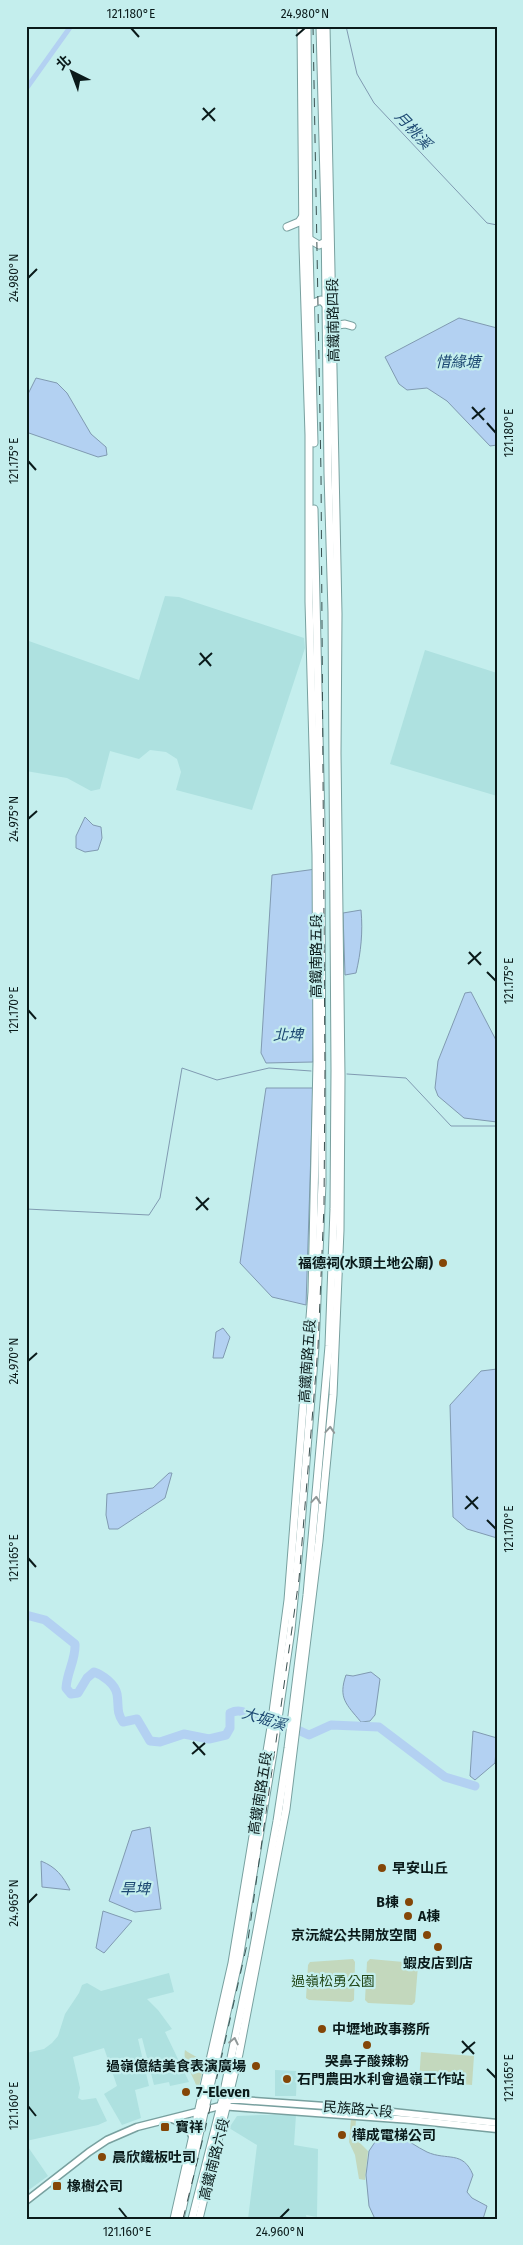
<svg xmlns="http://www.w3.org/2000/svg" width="523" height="2245" font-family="'Fira Sans','Noto Sans TC',sans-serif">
  <rect width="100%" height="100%" fill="#c4eeed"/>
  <g fill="#aee1e0">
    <polygon points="165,596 179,597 304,638 305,648 252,810 176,790 181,772 177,759 166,752 150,750 139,759 110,751 100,789 91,791 67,778 26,771 26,640 139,680"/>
    <polygon points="425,650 497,673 497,796 390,764"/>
    <polygon points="169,1973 174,1992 147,1999 158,2010 172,2029 165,2032 189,2082 170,2086 169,2082 154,2085 142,2038 138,2039 149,2086 135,2090 141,2118 122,2125 104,2094 117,2086 104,2048 73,2057 80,2088 78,2098 82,2100 96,2098 107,2121 98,2125 26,2141 26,2053 44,2049 52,2043 58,2036 65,2014 79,1993 82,1985 87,1983 101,1991"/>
    <polygon points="275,2070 297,2071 296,2096 275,2096"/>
    <polygon points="261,2115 296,2115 294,2145 318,2149 317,2217 306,2215 307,2219 248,2219 257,2145 229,2128 237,2116"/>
    <polygon points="26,2144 48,2176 26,2192"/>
  </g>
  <g fill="#c3d8bd">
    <polygon points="353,1959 355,1962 354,2000 351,2002 309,2000 306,1998 308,1965 310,1962"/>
    <polygon points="370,1959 415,1963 418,1966 415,2002 412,2005 368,2003 365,2000 367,1962"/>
    <path d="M185 2050C191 2055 200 2057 204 2064L198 2091C195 2077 182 2063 185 2050Z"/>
    <polygon points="421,2052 474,2056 472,2085 419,2081"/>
    <polygon points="351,2118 356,2118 355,2138 368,2151 365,2180 359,2179 355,2155 349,2142"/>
  </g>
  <g fill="#b3d1f2" stroke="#809ab1">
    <polygon points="459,318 497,328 497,445 490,446 447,401 427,388 407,390 399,384 385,357"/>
    <polygon points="36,378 57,383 67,393 91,434 106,447 107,455 98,457 26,432 26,398"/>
    <polygon points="85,817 93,825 101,827 102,838 98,850 85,852 76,848 76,836"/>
    <polygon points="316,869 313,1062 266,1063 261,1053 272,875"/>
    <path d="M361 910C363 932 361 952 356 973L345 975 343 913Z"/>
    <polygon points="471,992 497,1042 497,1122 464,1118 438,1096 435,1088 438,1061 465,993"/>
    <polygon points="266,1088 313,1088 306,1305 272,1297 240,1263"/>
    <polygon points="223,1328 230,1337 223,1358 213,1358 216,1332"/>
    <polygon points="497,1369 497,1538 467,1529 453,1517 450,1405 481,1371"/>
    <polygon points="169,1473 172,1473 165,1498 118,1529 109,1529 106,1515 107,1494 153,1488"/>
    <path d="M371 1672 380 1679 375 1715 370 1721 361 1722C346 1704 338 1698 346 1675L353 1676Z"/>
    <polygon points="473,1731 497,1738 495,1763 475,1780 470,1776"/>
    <polygon points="150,1827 161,1909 135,1912 109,1901 132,1831"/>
    <path d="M41 1861C56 1867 63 1876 70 1890L42 1887Z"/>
    <polygon points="103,1911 132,1921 104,1953 96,1948"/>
    <path d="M391 2134H397C407 2140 417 2147 427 2152 447 2161 463 2150 473 2175L467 2192 472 2198 487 2206 483 2219H375L369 2206 366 2175 369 2151 377 2139Z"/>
  </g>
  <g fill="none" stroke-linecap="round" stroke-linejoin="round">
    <g stroke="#809ab1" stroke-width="1">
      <polyline points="346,26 357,74 374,103 487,223 497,225"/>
      <polyline points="347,1074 406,1078 451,1126 497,1126"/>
      <polyline points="26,1209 149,1215 160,1198 182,1068 217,1080 269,1068 311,1071"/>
    </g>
    <polyline stroke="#b3d1f2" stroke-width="5" points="26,89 71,26"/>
    <path stroke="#b3d1f2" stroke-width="9" d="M26 1615 45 1620 75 1644C76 1659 67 1672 66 1688L71 1694 78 1693 87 1678 94 1672C103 1675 115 1684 117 1694 119 1705 116 1712 123 1722L137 1719 150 1741 160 1742 184 1734 209 1739 226 1735 230 1728V1713C243 1707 248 1716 260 1720L267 1716 309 1735 331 1725 379 1727 445 1777 475 1786"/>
    <defs>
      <g id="secondary">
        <polyline points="225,2103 229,2100 240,2100 354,2108 497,2123"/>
        <polyline points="172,2119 187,2125 192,2136"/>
        <polyline points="26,2201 89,2152 107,2140 137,2127 220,2106 411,2120 497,2129"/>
      </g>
      <g id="primary">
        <polyline points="307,26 309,247 314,443"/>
        <polyline points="287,227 299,222 303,216"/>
        <polyline points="309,239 319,245 326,242"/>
        <polyline points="311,304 321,300 327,306"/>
        <polyline points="333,331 338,325 345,324 352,326"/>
        <polyline points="174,2219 232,1963 271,1727 288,1600 312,1292 317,1061 316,855 309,602 309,435 303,246 301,26"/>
        <polyline points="180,2219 239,1959 273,1753 291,1630 300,1538 315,1347 322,1183 321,824 314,509"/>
        <polyline points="192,2219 222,2101 252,1957 277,1821 288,1748 307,1595 329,1346 334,1209 335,1070 332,612 328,473 325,218 320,26"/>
        <polyline points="199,2219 239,2054 286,1809 319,1541 333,1395 340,1230 341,1076 337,753 338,614 326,26"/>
      </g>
    </defs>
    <use href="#secondary" stroke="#78a09f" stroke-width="9"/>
    <use href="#primary" stroke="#78a09f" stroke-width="9"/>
    <use href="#secondary" stroke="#fff" stroke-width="6"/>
    <use href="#primary" stroke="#fff" stroke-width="7"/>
    <polyline stroke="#3a5050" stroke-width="1" stroke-dasharray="9 9" stroke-linecap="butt" points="183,2219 205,2130 248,1940 299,1579 318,1347 324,1206 325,1071 321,474 313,26"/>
  </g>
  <defs><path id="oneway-chevron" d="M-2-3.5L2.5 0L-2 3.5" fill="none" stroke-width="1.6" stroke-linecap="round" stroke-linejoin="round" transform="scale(1.25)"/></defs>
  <g stroke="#919898">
    <use href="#oneway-chevron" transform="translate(330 1430) rotate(-86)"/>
    <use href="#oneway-chevron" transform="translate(316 1500) rotate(-85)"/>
    <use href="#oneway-chevron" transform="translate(234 2041) rotate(-78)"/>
  </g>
  <path fill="none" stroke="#0a1a1a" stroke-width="2" d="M131 28 139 37M296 36 305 28M203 108 215 121M202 120 215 108M28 278 37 269M472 407 484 420M472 419 485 408M487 423 496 433M28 461 36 470M200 653 211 666M199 665 212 653M28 819 37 811M469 952 481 965M468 964 481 952M487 972 496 981M28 1010 36 1019M196 1197 208 1210M196 1210 209 1198M28 1361 37 1353M466 1496 478 1509M465 1509 478 1497M487 1520 496 1529M28 1558 36 1567M193 1742 205 1755M192 1754 205 1743M28 1903 37 1894M462 2041 474 2054M462 2053 475 2042M487 2069 496 2078M28 2106 36 2116M119 2208 127 2218M280 2218 289 2209"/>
  <g fill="#844607" stroke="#c4eeed" stroke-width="2">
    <circle cx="443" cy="1263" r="5"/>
    <circle cx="382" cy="1868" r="5"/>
    <circle cx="409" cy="1902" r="5"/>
    <circle cx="408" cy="1916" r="5"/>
    <circle cx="427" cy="1935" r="5"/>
    <circle cx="438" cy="1947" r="5"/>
    <circle cx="322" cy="2029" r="5"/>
    <circle cx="367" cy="2045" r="5"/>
    <circle cx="256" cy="2066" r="5"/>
    <circle cx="287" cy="2079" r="5"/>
    <circle cx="186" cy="2092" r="5"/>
    <rect x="160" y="2122" width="10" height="10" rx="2.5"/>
    <circle cx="342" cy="2135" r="5"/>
    <circle cx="102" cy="2157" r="5"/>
    <rect x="52" y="2181" width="10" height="10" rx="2.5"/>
  </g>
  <g text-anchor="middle" stroke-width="4.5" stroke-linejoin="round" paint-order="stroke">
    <g font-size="14" fill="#0a1a1a" stroke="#c4eeed">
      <text transform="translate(333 320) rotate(-91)" y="5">高鐵南路四段</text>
      <text transform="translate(316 956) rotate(-90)" y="5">高鐵南路五段</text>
      <text transform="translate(307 1361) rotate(-86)" y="5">高鐵南路五段</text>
      <text transform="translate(260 1793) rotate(-81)" y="5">高鐵南路五段</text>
      <text transform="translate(358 2109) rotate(5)" y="5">民族路六段</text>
      <text transform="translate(214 2159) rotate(-76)" y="5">高鐵南路六段</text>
    </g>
    <g font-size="14" font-weight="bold" fill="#0a1a1a" stroke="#c4eeed" text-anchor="start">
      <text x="433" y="1268" text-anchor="end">福德祠(水頭土地公廟)</text>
      <text x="392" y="1873">早安山丘</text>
      <text x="399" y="1907" text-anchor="end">B棟</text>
      <text x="418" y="1921">A棟</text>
      <text x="417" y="1940" text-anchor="end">京沅綻公共開放空間</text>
      <text x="438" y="1968" text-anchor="middle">蝦皮店到店</text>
      <text x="332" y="2034">中壢地政事務所</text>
      <text x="367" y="2066" text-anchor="middle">哭鼻子酸辣粉</text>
      <text x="246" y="2071" text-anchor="end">過嶺億結美食表演廣場</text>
      <text x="297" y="2084">石門農田水利會過嶺工作站</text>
      <text x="196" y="2097">7-Eleven</text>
      <text x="175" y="2132">寶祥</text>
      <text x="352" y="2140">樺成電梯公司</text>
      <text x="112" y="2162">晨欣鐵板吐司</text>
      <text x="67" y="2191">橡樹公司</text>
    </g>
    <g font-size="14" fill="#224718" stroke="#c4eeed">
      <text x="333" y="1986">過嶺松勇公園</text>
    </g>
    <g font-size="15" font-style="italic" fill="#1c4872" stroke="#c4eeed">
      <text transform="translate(413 130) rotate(47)" y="5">月桃溪</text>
      <text x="458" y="367">惜緣塘</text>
      <text x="288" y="1040">北埤</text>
      <text transform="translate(264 1719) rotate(17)" y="5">大堀溪</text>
      <text x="135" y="1894">旱埤</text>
    </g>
  </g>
  <rect width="523" height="2245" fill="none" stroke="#c4eeed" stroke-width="55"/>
  <g transform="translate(72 72) rotate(318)" stroke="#c4eeed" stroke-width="4" paint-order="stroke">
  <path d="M0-4L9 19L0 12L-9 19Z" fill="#0a1a1a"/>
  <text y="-8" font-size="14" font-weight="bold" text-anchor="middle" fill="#0a1a1a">北</text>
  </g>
  <rect x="28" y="28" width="468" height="2190" fill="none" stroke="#0a1a1a" stroke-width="2"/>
  <g font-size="12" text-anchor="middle" fill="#0a1a1a">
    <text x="131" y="18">121.180°E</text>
    <text x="305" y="18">24.980°N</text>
    <text transform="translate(14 278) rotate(-90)" y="4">24.980°N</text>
    <text transform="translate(509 433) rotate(-90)" y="4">121.180°E</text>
    <text transform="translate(14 461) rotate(-90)" y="4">121.175°E</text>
    <text transform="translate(14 819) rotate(-90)" y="4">24.975°N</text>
    <text transform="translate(509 981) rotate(-90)" y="4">121.175°E</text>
    <text transform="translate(14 1010) rotate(-90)" y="4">121.170°E</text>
    <text transform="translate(14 1361) rotate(-90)" y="4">24.970°N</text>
    <text transform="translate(509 1529) rotate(-90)" y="4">121.170°E</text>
    <text transform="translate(14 1558) rotate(-90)" y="4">121.165°E</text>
    <text transform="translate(14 1903) rotate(-90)" y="4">24.965°N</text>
    <text transform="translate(509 2078) rotate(-90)" y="4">121.165°E</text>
    <text transform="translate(14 2106) rotate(-90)" y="4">121.160°E</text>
    <text x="127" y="2236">121.160°E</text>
    <text x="280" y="2236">24.960°N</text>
  </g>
</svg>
